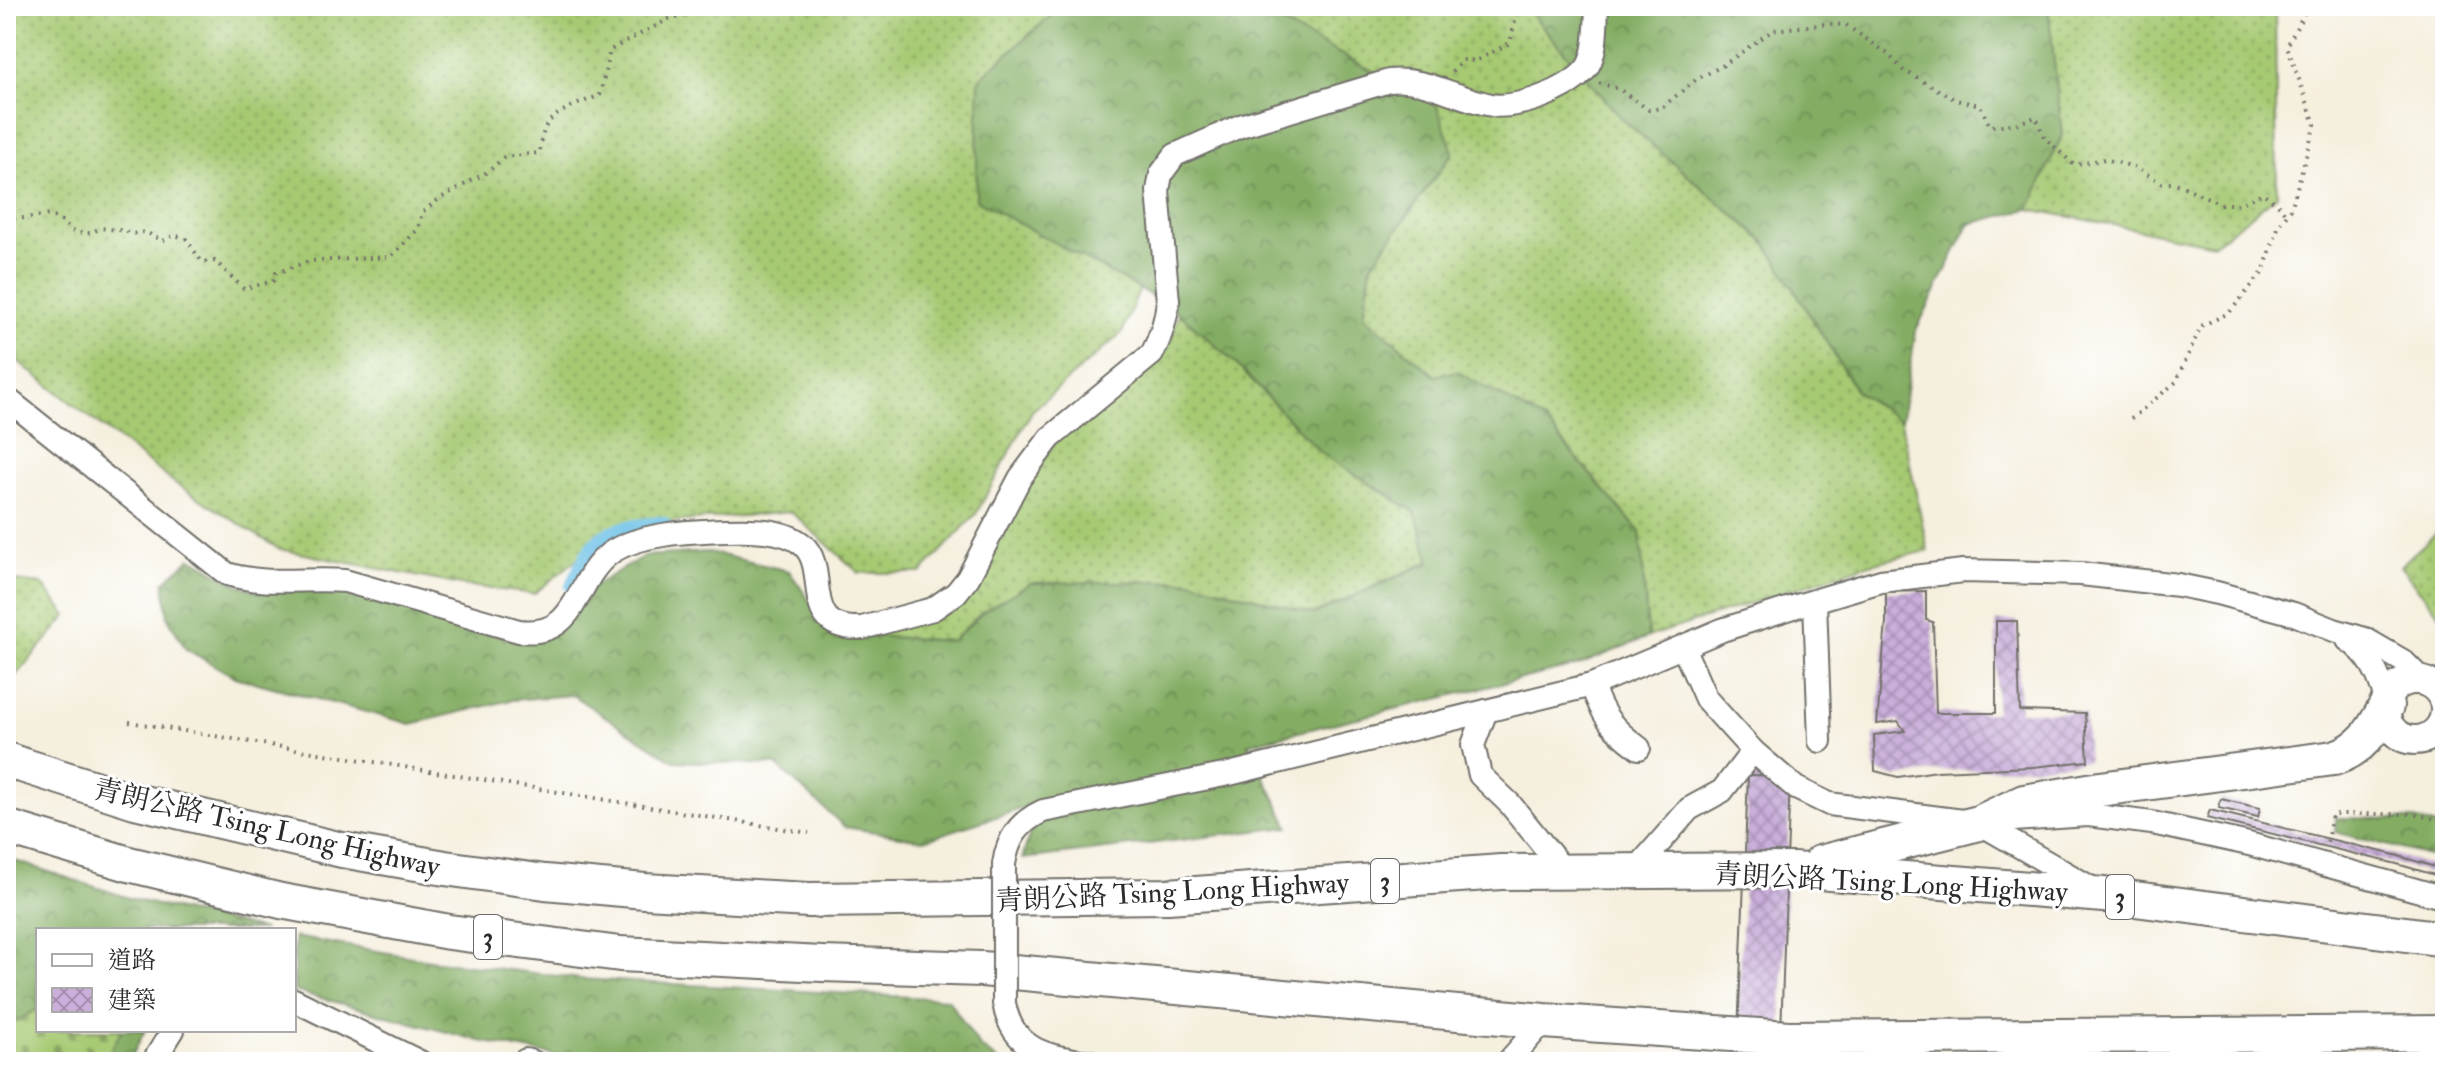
<svg xmlns="http://www.w3.org/2000/svg" width="2451" height="1068" font-family="'IM FELL Double Pica','Noto Serif TC',serif">
  <defs>
    <pattern id="grass-dots" width="8" height="8" patternUnits="userSpaceOnUse" patternTransform="scale(2)"><rect width="8" height="8" fill="#a6c972"/><path d="M2 2h.1M6 6h.1" fill="none" stroke="#87a35e" stroke-width="1.8" stroke-linecap="round"/></pattern>
    <pattern id="forest-crowns" width="20" height="18" patternUnits="userSpaceOnUse" patternTransform="scale(2)"><rect width="20" height="18" fill="#84ad64"/><path d="M2 6a3 3 0 1 1 6 0M12 15a3 3 0 1 1 6 0" fill="none" stroke="#6c8d53"/></pattern>
    <pattern id="cemetery-stones" width="16" height="16" patternUnits="userSpaceOnUse" patternTransform="scale(2)"><rect width="16" height="16" fill="#a6c972"/><path d="M2 7V4a2 2 0 0 1 4 0v3zM10 15v-3a2 2 0 0 1 4 0v3z" fill="#87a35e"/></pattern>
    <pattern id="building-cross-hatch" width="8" height="8" patternUnits="userSpaceOnUse" patternTransform="scale(2)"><rect width="8" height="8" fill="#caafdb"/><path d="M0 0l8 8M0 8l8-8" fill="none" stroke="#a48fb2"/></pattern>
  </defs>
  <rect width="100%" height="100%" fill="#fff"/>
  <filter id="ink" filterUnits="userSpaceOnUse"><feTurbulence type="fractalNoise" baseFrequency=".0125" numOctaves="2"/><feDisplacementMap in="SourceGraphic" scale="16" xChannelSelector="R" yChannelSelector="G"/><feConvolveMatrix kernelMatrix="1 2 1 2 8 2 1 2 1" color-interpolation-filters="sRGB"/></filter>
  <filter id="wash" filterUnits="userSpaceOnUse"><feTurbulence type="fractalNoise" baseFrequency=".006" numOctaves="4" result="noise"/><feDisplacementMap in="SourceGraphic" scale="32" xChannelSelector="R" yChannelSelector="G"/><feGaussianBlur stdDeviation="1.8" result="paint"/><feColorMatrix in="noise" values="0 0 0 0 0 0 0 0 0 0 0 0 0 0 0 0 0 1.4 0 .05"/><feComposite in="paint" operator="in"/></filter>
  <g filter="url(#wash)">
    <rect width="100%" height="100%" fill="#f5efde"/>
    <g fill="url(#grass-dots)" stroke="#687a4e" stroke-width="2">
      <polygon points="6,6 1062,6 979,79 976,200 1140,289 1122,333 1032,411 976,514 921,573 859,573 791,512 618,526 534,594 461,585 279,549 176,484 25,367 6,350"/>
      <polygon points="1249,6 1525,6 1621,118 1766,243 1857,392 1901,421 1928,551 1873,563 1648,637 1640,532 1435,376 1364,316 1371,266 1453,152 1386,78"/>
      <polygon points="2048,6 2275,6 2277,195 2214,244 2029,209 2062,135"/>
      <polygon points="1179,313 1235,363 1321,453 1415,512 1430,561 1314,614 1191,581 985,610 952,641 857,635 964,594 1005,520 1062,431 1148,371 1169,347"/>
      <polygon points="2445,525 2445,622 2400,566"/>
      <polygon points="6,580 42,584 67,616 6,687"/>
    </g>
    <g fill="url(#forest-crowns)" stroke="#586c48" stroke-width="2">
      <polygon points="1062,6 1249,6 1386,78 1433,95 1453,152 1371,266 1364,316 1435,376 1456,371 1545,421 1640,532 1648,637 1579,665 1248,744 1289,827 1022,859 1039,803 924,840 845,827 776,765 674,761 572,695 511,700 411,724 235,677 186,649 168,618 164,582 191,558 237,584 261,593 313,582 518,641 597,584 644,556 708,552 789,571 814,607 858,635 952,641 985,610 1031,583 1191,581 1314,614 1430,562 1415,512 1321,453 1235,363 1179,313 1140,289 976,200 979,79"/>
      <polygon points="1525,6 2048,6 2062,135 2029,209 1969,224 1916,330 1901,421 1857,392 1766,243 1621,118"/>
      <polygon points="2336,818 2410,819 2445,828 2445,860 2335,832"/>
      <polygon points="6,858 132,899 264,930 38,930 38,1030 145,1030 129,1062 6,1062"/>
      <polygon points="294,937 430,960 581,979 948,999 980,1047 1000,1062 591,1062 480,1041 294,991"/>
    </g>
    <polygon fill="url(#cemetery-stones)" stroke="#687a4e" stroke-width="2" points="38,1009 38,1030 122,1030 104,1062 16,1062 6,1057 6,1027"/>
    <g fill="none" stroke-linecap="round" stroke-linejoin="round">
      <path stroke="#69bfe6" stroke-width="22" d="M576 586C599 534 606 533 661 527"/>
    </g>
    <g id="blocks">
      <g fill="url(#building-cross-hatch)">
        <polygon points="1926,591 1926,620 1933,622 1936,713 1996,713 1996,621 2017,621 2020,711 2085,713 2088,761 2033,767 1937,771 1898,777 1875,771 1874,735 1905,731 1898,721 1877,724 1886,622 1886,592"/>
        <polygon points="1748,775 1790,776 1780,1062 1737,1062"/>
        <polygon points="2221,799 2260,808 2258,817 2219,808"/>
        <polygon points="2210,810 2399,856 2445,870 2445,878 2397,864 2207,818"/>
      </g>
    </g>
  </g>
  <g filter="url(#ink)">
    <use href="#blocks" fill-opacity="0" stroke="#72706a" stroke-width="2"/>
    <g fill="none" stroke-linecap="round" stroke-linejoin="round">
      <defs>
        <g id="minor">
          <path d="M6 398 227 574C267 586 304 578 345 581L519 631C579 638 573 582 609 554 637 533 693 531 727 530 751 529 785 529 803 545 831 570 797 631 862 628L933 609 956 593 968 578 1020 478 1050 438 1152 354C1161 337 1166 321 1168 301L1158 191 1161 174 1175 155 1240 126 1389 81C1426 77 1456 99 1492 105 1517 110 1580 87 1590 62 1597 45 1596 23 1597 6"/>
          <polyline points="1815,601 1820,741"/>
          <path d="M2348 640C2370 655 2379 674 2386 700"/>
          <polyline points="1683,647 1706,699 1753,751 1796,788 1829,804 1979,823 2093,889"/>
          <path d="M1592 685C1602 716 1613 729 1639 748"/>
          <polyline points="1486,711 1473,745 1480,775 1510,804 1565,872"/>
          <polyline points="2000,821 2088,815 2152,823 2249,844 2445,898"/>
          <path d="M1004 864C1008 838 1019 822 1043 811L1229 774 1592 685 1722 630 1797 606 1881 581 1963 571 2081 574 2178 585 2217 593 2294 614 2334 630 2365 639 2403 661 2424 682"/>
          <polyline points="1635,871 1689,809 1722,791 1753,751"/>
          <polyline points="294,1000 420,1062"/>
          <path d="M1004 1003C1012 1051 1049 1057 1090 1062"/>
          <polyline points="153,1062 173,1030"/>
          <polyline points="523,1062 526,1060 533,1062"/>
          <polyline points="1508,1062 1544,1021"/>
        </g>
        <circle id="major" cx="2415" cy="710" r="30"/>
        <g id="highway">
          <polyline points="6,760 135,801 342,850 445,868 545,882 645,891 809,900 1168,896 1501,872 1793,870 2104,895 2445,939"/>
          <polyline points="6,827 129,864 281,901 449,932 620,954 822,964 982,969 1544,1021 1789,1038 2445,1033"/>
          <path d="M1820 863 1979 823 2024 802 2100 789 2334 758C2362 749 2373 731 2386 706"/>
        </g>
      </defs>
      <use href="#minor" stroke="#72706a" stroke-width="26"/>
      <use href="#major" stroke="#72706a" stroke-width="32"/>
      <use href="#highway" stroke="#72706a" stroke-width="38"/>
      <g stroke="#72706a" stroke-width="4" stroke-dasharray="2 6" stroke-linecap="butt">
        <polyline points="1452,72 1463,60 1476,61 1510,43 1517,14 1507,6"/>
        <polyline points="1599,83 1619,89 1649,110 1661,108 1697,79 1722,66 1773,30 1827,24 1846,25 1888,54 1903,70 1956,100 1980,105 1990,126 2015,124 2036,117 2044,137 2074,165 2105,159 2134,167 2162,183 2176,183 2221,204 2240,204 2263,193 2281,207 2286,216"/>
        <path d="M6 220 50 215 63 222 70 230 77 233H90L101 228 126 231 131 234 146 232 162 241 175 235 186 239 202 262 215 261 244 289 273 281 276 273 309 261 391 257 418 229 422 212 439 199 489 171 504 157 539 153C541 145 542 135 545 128 552 111 583 103 600 95L610 50 669 19 683 17 705 6"/>
        <polyline points="2131,419 2176,382 2201,326 2229,313 2263,272 2279,225 2291,209 2315,124 2287,46 2308,6"/>
        <polyline points="129,722 809,833"/>
        <polyline points="2327,842 2332,814 2413,814 2445,821"/>
      </g>
      <use href="#minor" stroke="#fff" stroke-width="22"/>
      <use href="#major" stroke="#fff" stroke-width="28"/>
      <use href="#highway" stroke="#fff" stroke-width="34"/>
      <defs>
        <polyline id="minor-bridge" points="1004,1003 1004,864"/>
      </defs>
      <use href="#minor-bridge" stroke="#72706a" stroke-width="26" stroke-linecap="butt"/>
      <use href="#minor-bridge" stroke="#fff" stroke-width="22"/>
    </g>
  </g>
  <g text-anchor="middle" stroke-width="6" stroke-linejoin="round" paint-order="stroke">
    <g fill="#fff" stroke="#6b6b6b" stroke-width="2">
      <rect x="1371" y="859" width="28" height="44" rx="6"/>
      <rect x="2106" y="875" width="28" height="44" rx="6"/>
      <rect x="474" y="915" width="28" height="44" rx="6"/>
    </g>
    <g font-size="26" font-weight="bold" fill="#2b2b2b">
      <text x="1385" y="890">3</text>
      <text x="2120" y="906">3</text>
      <text x="488" y="946">3</text>
    </g>
    <g font-size="28" fill="#2b2b2b" stroke="#fff">
      <text transform="translate(267 827) rotate(13)" y="10">青朗公路 Tsing Long Highway</text>
      <text transform="translate(1891 882) rotate(3)" y="10">青朗公路 Tsing Long Highway</text>
      <text transform="translate(1172 891) rotate(-3)" y="10">青朗公路 Tsing Long Highway</text>
    </g>
  </g>
  <rect width="2451" height="1068" fill="none" stroke="#fff" stroke-width="32"/>
  <rect x="36" y="928" width="260" height="104" fill="#ffffff" stroke="#aaaaaa" stroke-width="2"/>
  <rect x="52" y="954" width="40" height="12" fill="#ffffff" stroke="#aaaaaa" stroke-width="2"/>
  <text x="108" y="968" font-size="24" fill="#2b2b2b">道路</text>
  <rect x="52" y="988" width="40" height="24" fill="url(#building-cross-hatch)" stroke="#aaaaaa" stroke-width="2"/>
  <text x="108" y="1008" font-size="24" fill="#2b2b2b">建築</text>
</svg>
